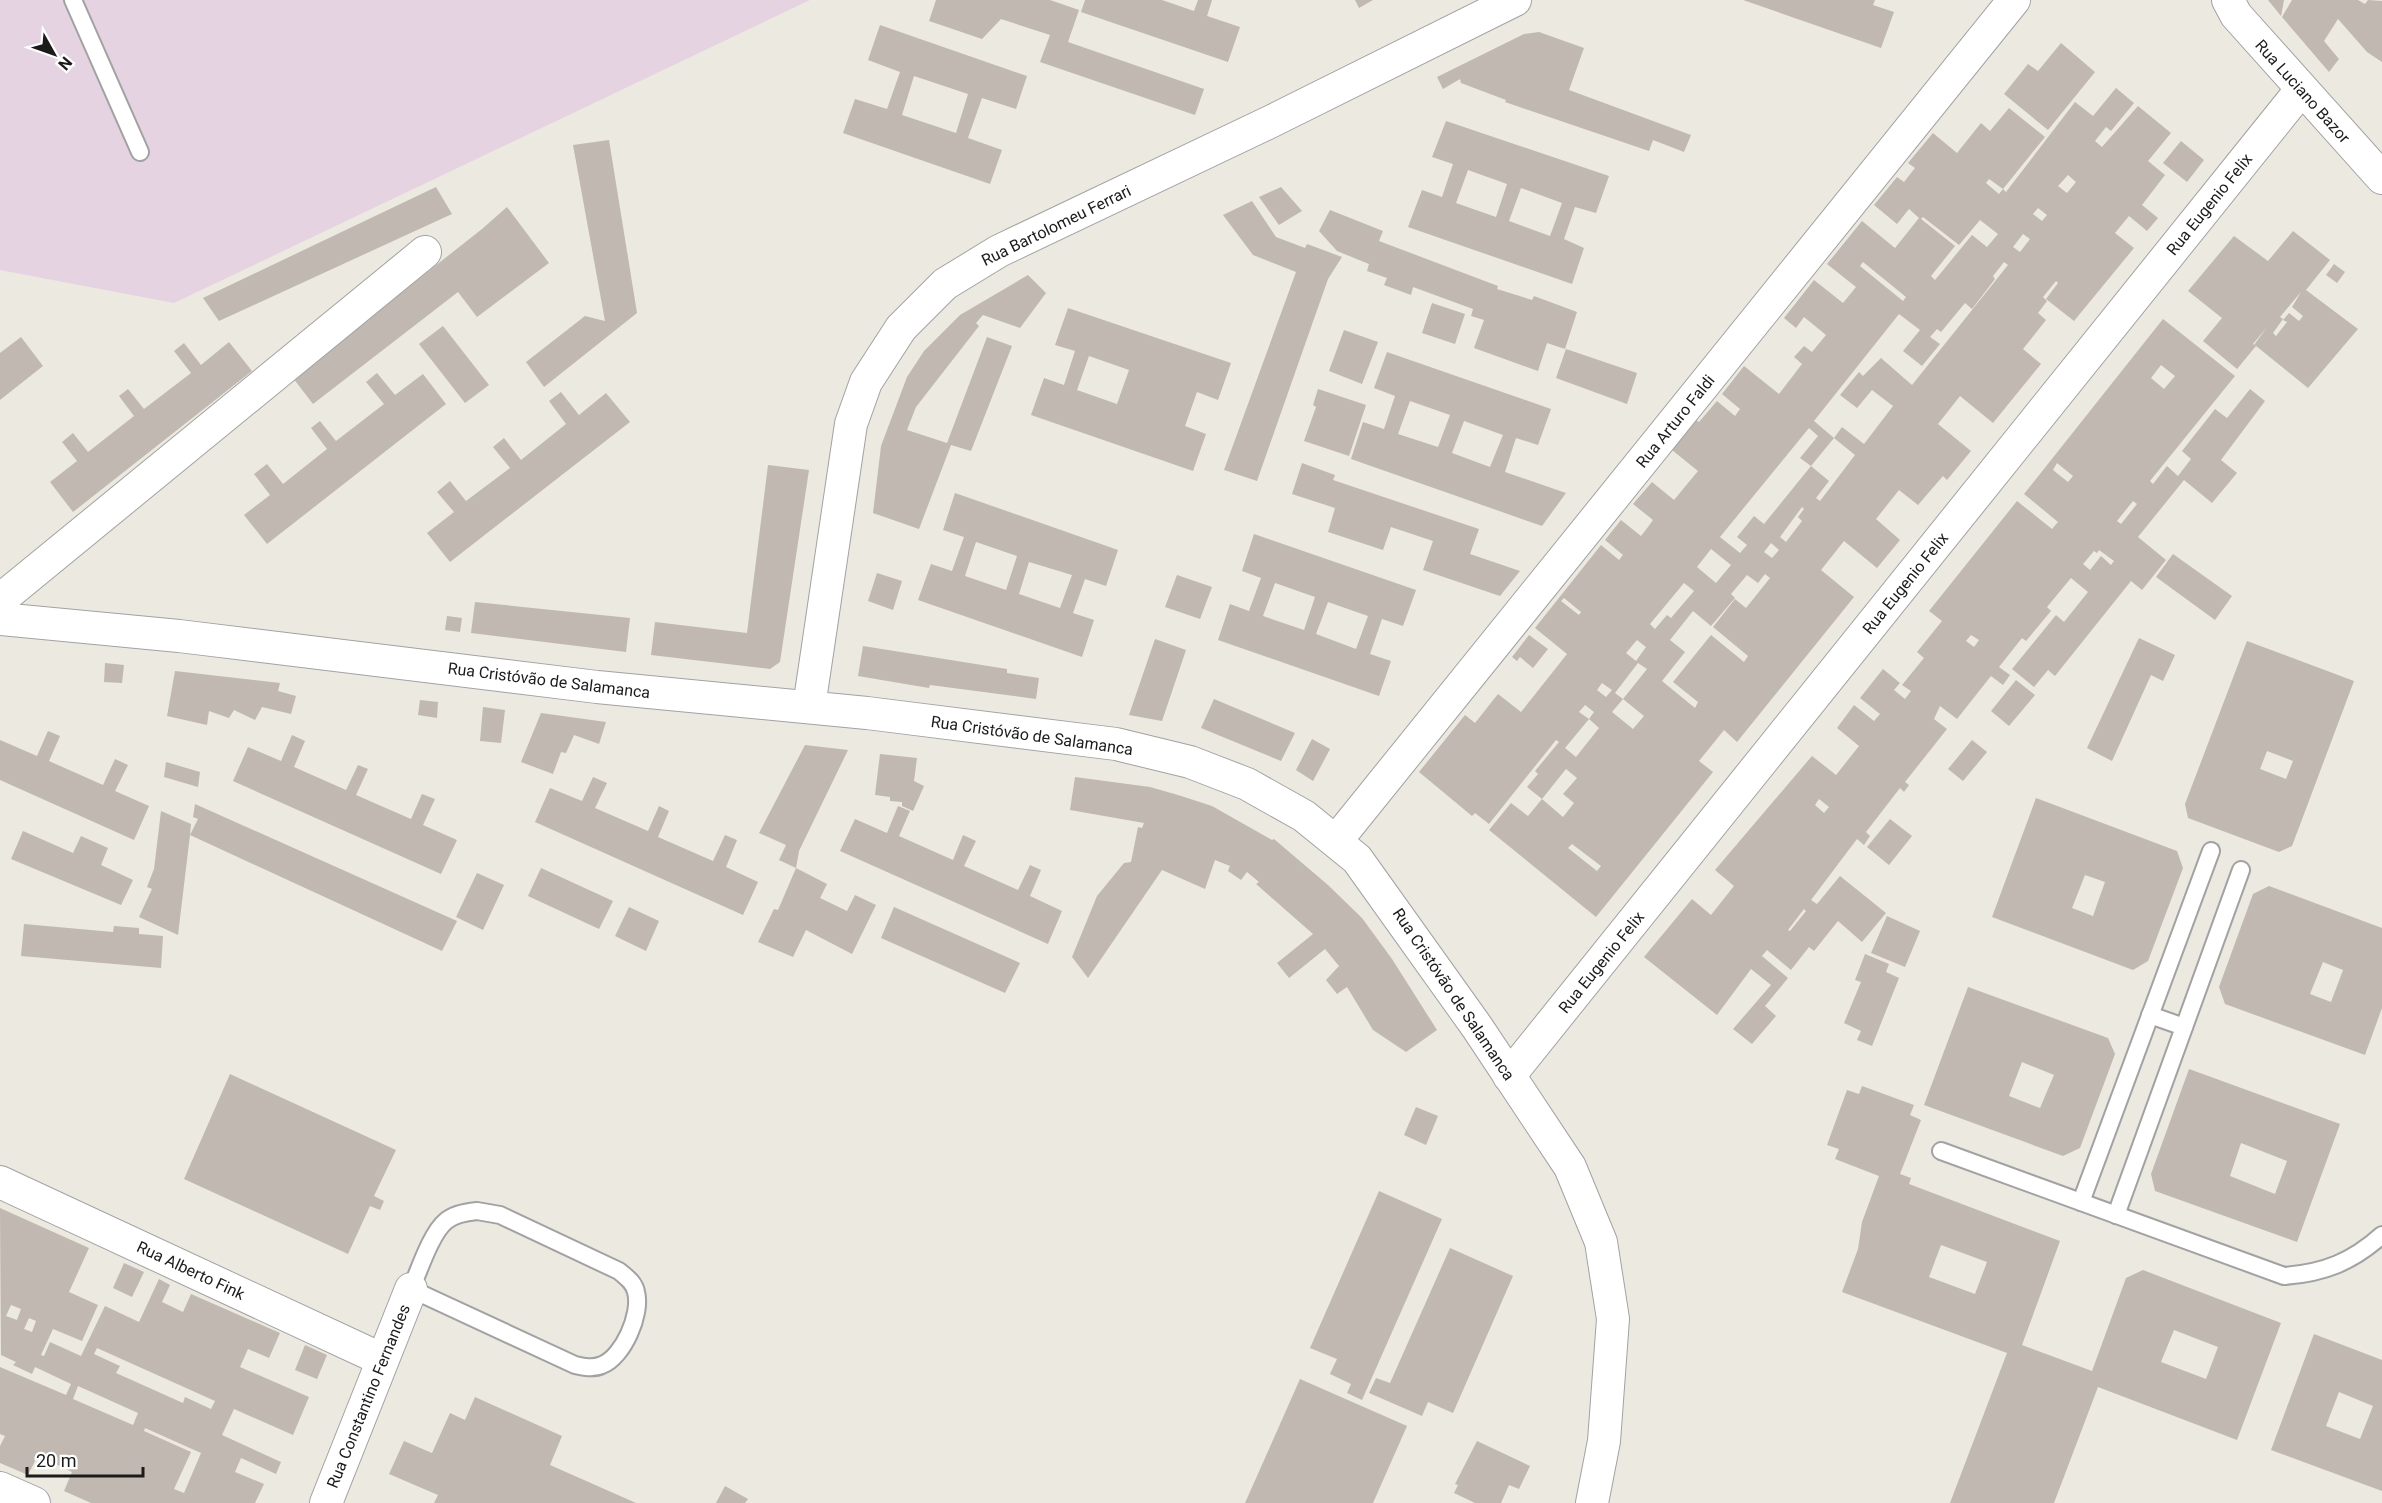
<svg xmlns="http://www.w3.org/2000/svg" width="2382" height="1503" font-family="Roboto,sans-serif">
  <rect width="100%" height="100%" fill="#ece9e1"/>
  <polygon fill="#e5d3e1" points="0,0 810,0 174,303 0,270"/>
  <g fill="#c0b8b1" fill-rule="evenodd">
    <polygon points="936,0 1050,0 1079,10 1068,42 1204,89 1195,115 1040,62 1050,35 1001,19 982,39 929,21"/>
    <polygon points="1085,0 1162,0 1194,11 1198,0 1212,0 1207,16 1240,27 1228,62 1081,12"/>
    <polygon points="1355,0 1373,0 1359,8"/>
    <polygon points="1743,0 1875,0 1873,5 1894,12 1881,48"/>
    <polygon points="2268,0 2284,0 2281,16"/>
    <polygon points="2292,0 2358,0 2365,4 2368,0 2382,1 2382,62 2367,52 2338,19 2324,41 2339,59 2329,72 2282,17"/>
    <path d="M880 25 1027 76 1016 109 982 98 968 138 1002 150 990 184 843 133 855 99 887 109 900 72 868 60ZM914 76 968 94 956 133 902 115Z"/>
    <polygon points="1539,32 1584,48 1569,90 1691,135 1684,152 1653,140 1649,151 1505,102 1506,100 1461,83 1460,79 1443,89 1437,77 1524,34"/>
    <polygon points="2061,43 2095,72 2048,130 2004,94 2028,64 2038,71"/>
    <path d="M2116 88 2134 103 2111 131 2106 127 2095 141 2102 147 2138 106 2171 133 2148 161 2165 175 2142 205 2158 218 2147 231 2129 216 2115 233 2134 248 2074 321 2046 299 2058 283 2056 281 2043 297 2047 301 2038 313 2046 320 2023 349 2041 364 1993 423 1960 396 1938 424 1971 451 1947 480 1943 476 1918 505 1899 490 1876 519 1900 540 1877 568 1844 541 1821 570 1854 597 1737 742 1724 730 1699 761 1713 772 1596 917 1489 830 1511 803 1528 816 1542 799 1527 787 1538 774 1535 771 1559 742 1556 740 1489 824 1475 813 1472 816 1419 772 1465 715 1475 723 1498 694 1521 712 1567 654 1535 628 1601 545 1619 560 1623 555 1605 540 1621 520 1641 536 1648 527 1653 520 1633 504 1652 482 1674 500 1698 471 1672 450 1696 420 1699 422 1717 401 1735 416 1740 409 1722 394 1744 366 1779 394 1802 364 1794 357 1804 346 1812 352 1826 335 1804 317 1796 328 1784 318 1814 280 1843 303 1856 287 1827 264 1862 221 1895 248 1919 218 1909 209 1897 224 1874 205 1897 177 1904 182 1915 168 1908 163 1933 133 1957 153 1981 123 1990 131 2009 108 2045 137 2003 189 1989 179 1986 183 1999 194 2003 189 2006 192 2075 102 2093 116ZM2068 175 2076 182 2067 193 2058 186ZM2038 208 2047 215 2042 221 2033 214ZM1923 217 1959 245 1980 220 1998 234 1987 247 1972 235 1935 280 1931 276 1955 246 1921 219ZM2023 234 2030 239 2020 252 2013 247ZM1863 262 1906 297 1903 301 1860 266ZM2004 262 2008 265 1912 385 1881 358 1863 376 1859 372 1840 395 1857 408 1872 390 1893 406 1864 444 1842 427 1834 438 1814 421 1899 314 1920 330 1903 351 1922 366 1940 344 1930 337 1937 329 1941 332 1965 303 1972 309 1995 279 1993 276ZM1809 428 1818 436 1800 458 1811 466 1834 438 1855 455 1820 501 1816 498 1829 481 1811 466 1764 524 1754 516 1737 537 1747 545 1740 553 1720 537ZM1802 507 1804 509 1798 517 1802 521 1786 542 1780 537ZM1771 543 1779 550 1772 558 1764 552ZM1711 549 1731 565 1716 583 1697 567ZM1765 574 1770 578 1746 608 1735 599 1713 627 1748 656 1744 662 1711 635 1673 682 1698 702 1695 708 1662 681 1685 652 1670 640 1693 611 1711 626 1735 598 1731 594 1747 575 1758 583ZM1684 583 1694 591 1671 618 1667 615 1655 629 1650 624ZM1564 598 1581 612 1579 615 1561 601ZM1637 640 1646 647 1636 661 1626 653ZM1638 663 1647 669 1623 699 1644 716 1633 729 1612 712 1623 699 1615 693ZM1602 683 1612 690 1606 697 1597 690ZM1585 705 1594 712 1589 719 1579 712ZM1589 719 1599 728 1576 757 1565 748ZM1566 769 1577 778 1563 794 1574 803 1563 817 1542 799ZM1572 844 1601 866 1597 871 1568 848Z"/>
    <path d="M1446 121 1609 176 1596 213 1575 207 1564 239 1584 248 1572 284 1408 227 1422 190 1442 197 1453 164 1432 157ZM1468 170 1507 184 1496 217 1456 203ZM1521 188 1562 203 1550 236 1509 221Z"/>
    <polygon points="609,140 637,313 544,387 526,362 585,316 605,321 573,145"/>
    <polygon points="2181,141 2204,160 2187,182 2163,163"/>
    <polygon points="436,187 452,214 219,321 203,298"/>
    <polygon points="1281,187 1302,211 1279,225 1259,197"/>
    <polygon points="1252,201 1276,237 1305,248 1307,244 1342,257 1328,279 1257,481 1224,470 1296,272 1253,255 1223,215"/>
    <polygon points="507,207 549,263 477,317 458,292 313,404 293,378 482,229"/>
    <polygon points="1330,210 1383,231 1379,241 1498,286 1497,289 1532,300 1534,296 1577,312 1565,349 1547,343 1538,371 1474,348 1484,320 1471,316 1473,309 1413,287 1411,295 1384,285 1387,278 1367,271 1369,264 1337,251 1319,231"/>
    <path d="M2293 231 2330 260 2306 290 2358 329 2308 388 2256 346 2237 369 2203 341 2222 318 2188 291 2234 236 2268 261ZM2301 292 2292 307 2303 316 2299 321 2289 313 2283 320 2287 322 2276 336 2273 333 2283 319 2280 317ZM2267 327 2254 345 2253 344Z"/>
    <polygon points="2334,264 2345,272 2337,283 2326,275"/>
    <polygon points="1028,275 1046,293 1020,328 983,315 976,323 979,326 916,407 907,430 947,443 987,337 1012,346 971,451 951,445 919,529 873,513 881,446 907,377 924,351 960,315"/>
    <polygon points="1432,303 1465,314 1455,344 1422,333"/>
    <path d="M1068 308 1231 363 1218 400 1197 392 1185 426 1206 434 1193 471 1031 415 1044 378 1064 385 1075 351 1055 345ZM1089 356 1129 370 1117 404 1077 390Z"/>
    <path d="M2163 319 2235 376 2150 481 2153 484 2167 466 2178 476 2191 459 2182 451 2215 409 2227 418 2250 389 2265 401 2221 460 2237 473 2212 503 2184 480 2138 537 2166 560 2142 590 2131 581 2055 676 2048 670 2034 687 2012 669 2056 615 2064 622 2088 592 2071 578 2047 607 2051 611 2026 641 2022 638 1999 667 2010 675 2003 685 1991 676 1957 719 1940 706 1934 719 1947 729 1905 782 1909 785 1904 792 1900 788 1866 832 1870 836 1864 845 1857 839 1811 900 1817 904 1840 876 1886 913 1862 942 1838 921 1814 951 1809 947 1791 970 1767 950 1762 956 1788 978 1765 1006 1776 1016 1752 1044 1733 1029 1771 985 1751 969 1717 1015 1644 957 1692 899 1711 915 1734 886 1715 870 1812 756 1836 775 1859 746 1837 728 1854 705 1874 721 1880 714 1860 698 1883 669 1900 683 1894 690 1905 699 1911 691 1902 685 1924 658 1917 652 1942 621 1929 611 2017 501 2052 529 2058 522 2024 494ZM2161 365 2175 376 2164 389 2151 378ZM2057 463 2073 476 2068 482 2053 470ZM2133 501 2137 504 2121 524 2117 521ZM2099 550 2114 561 2111 565 2101 556 2090 570 2083 564 2094 551 2097 553ZM1971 635 1979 640 1974 647 1966 641ZM1819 799 1829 807 1824 813 1815 805ZM1804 909 1806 911 1790 931 1788 930Z"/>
    <polygon points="443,326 489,385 465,403 419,344"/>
    <polygon points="1344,330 1378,342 1362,384 1329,371"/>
    <polygon points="21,337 43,366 0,400 0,353"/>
    <polygon points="229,342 252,371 73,512 50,482 77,461 62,442 73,433 88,452 134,416 119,396 128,389 144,409 191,373 174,351 184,343 201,365"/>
    <polygon points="1566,349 1637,373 1627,404 1556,378"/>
    <path d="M1387 352 1551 409 1538 445 1516 438 1505 472 1566 493 1542 526 1351 459 1363 422 1384 429 1395 396 1374 388ZM1410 401 1450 415 1438 447 1398 434ZM1464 421 1503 435 1490 467 1452 453Z"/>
    <polygon points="377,373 395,395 423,374 446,404 267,544 244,515 270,495 254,474 267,464 283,484 327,449 311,428 320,421 336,441 384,404 366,382"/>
    <polygon points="1318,389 1366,405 1349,456 1304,441 1316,407 1313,405"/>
    <polygon points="561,392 579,415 606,393 630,422 450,562 427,533 454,512 437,492 450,481 466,501 510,468 493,447 504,438 521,460 566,424 549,401"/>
    <polygon points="1302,463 1335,475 1333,480 1479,529 1470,554 1520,571 1500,596 1423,570 1433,541 1391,527 1383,550 1328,532 1335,508 1292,494"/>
    <polygon points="768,465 809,470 780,662 770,669 651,655 655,622 747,633"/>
    <path d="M955 493 1118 550 1106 586 1085 579 1073 613 1094 620 1082 657 918 600 931 564 952 571 964 537 943 530ZM976 542 1017 556 1006 590 965 576ZM1029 562 1072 575 1060 608 1019 594Z"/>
    <path d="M1254 534 1416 590 1403 626 1382 619 1370 654 1391 661 1379 696 1218 640 1230 604 1249 611 1261 578 1242 571ZM1275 583 1315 597 1304 630 1263 616ZM1328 602 1368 616 1356 649 1316 634Z"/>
    <polygon points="2173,554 2232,596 2215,620 2156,577"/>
    <polygon points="877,573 902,581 893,610 868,601"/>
    <polygon points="1177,575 1212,587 1200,619 1165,607"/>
    <polygon points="475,602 630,618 626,652 471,633"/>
    <polygon points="447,616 462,618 460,632 445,630"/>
    <polygon points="1529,635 1548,649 1533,668 1520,657 1517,661 1512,657"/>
    <polygon points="2139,638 2175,655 2163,681 2151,675 2112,761 2087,748"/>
    <polygon points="1155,639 1186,650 1162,721 1129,715"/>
    <path d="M2247 641 2354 681 2292 846 2279 852 2188 818 2185 804ZM2267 751 2293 761 2286 779 2260 769Z"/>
    <polygon points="863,646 1007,669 1007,673 1039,678 1036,699 930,685 929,688 858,676"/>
    <polygon points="105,663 124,665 122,683 104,682"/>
    <polygon points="175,671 280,683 278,691 296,696 291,714 262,707 255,720 234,710 229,718 209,711 207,725 167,716"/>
    <polygon points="2016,680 2035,695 2009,726 1991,711"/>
    <polygon points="1214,699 1295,733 1281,761 1201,728"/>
    <polygon points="420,700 438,702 437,718 418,715"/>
    <polygon points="483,707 505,710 501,743 480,741"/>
    <polygon points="541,713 606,722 599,744 574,735 566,753 561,752 553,774 521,762"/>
    <polygon points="48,731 60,736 49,761 103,785 115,759 128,765 115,791 149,806 134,840 0,780 0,740 37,756"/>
    <polygon points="292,735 305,741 294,767 346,790 358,765 368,769 356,795 411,819 422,794 435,799 423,825 457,840 441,874 233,781 248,747 281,761"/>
    <polygon points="1312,739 1330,749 1313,781 1296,770"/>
    <polygon points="1972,740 1987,752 1963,781 1948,769"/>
    <polygon points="805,745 848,750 799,851 796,868 779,860 786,845 759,833"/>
    <polygon points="880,754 917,758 914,781 924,786 913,811 902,806 902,802 890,801 890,797 875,795"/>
    <polygon points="166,762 200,772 198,787 164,777"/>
    <polygon points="593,777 607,783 595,808 648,831 659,806 669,811 658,837 713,861 725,835 737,840 726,867 758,882 743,915 535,822 550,788 582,801"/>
    <polygon points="1075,777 1150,787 1178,795 1212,806 1272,840 1274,839 1328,885 1362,918 1392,959 1437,1030 1406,1052 1373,1030 1347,987 1337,994 1326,980 1339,966 1325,949 1289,978 1277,963 1313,934 1256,884 1259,882 1247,872 1241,880 1228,871 1230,866 1215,860 1205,889 1162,870 1088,978 1072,957 1097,896 1124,863 1131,862 1138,827 1142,828 1144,823 1070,810"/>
    <path d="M2036 798 2177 851 2183 868 2148 961 2133 970 1992 917ZM2085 875 2105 882 2093 916 2072 908Z"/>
    <polygon points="195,804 457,921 442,951 190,835 178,935 139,917 152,889 147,887 154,869 161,811 191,824 190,835 198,819 193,817"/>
    <polygon points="898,806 910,811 899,836 953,860 963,835 976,841 964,866 1018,890 1030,865 1041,870 1030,896 1062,911 1048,944 840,851 855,819 887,833"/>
    <polygon points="1890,819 1912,836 1889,865 1867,847"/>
    <polygon points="23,831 73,853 81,836 108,848 101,865 133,880 121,905 11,859"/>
    <polygon points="541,868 613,901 599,929 528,896"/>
    <polygon points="796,868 827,884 820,898 847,911 855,895 876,905 852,954 806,930 793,957 758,942 774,909 778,910"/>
    <polygon points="477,873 504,885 483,930 456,917"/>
    <path d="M2269 886 2382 928V1008L2365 1055 2225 1004 2219 987 2253 894ZM2323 962 2343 970 2331 1002 2310 994Z"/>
    <polygon points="629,907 659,921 646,951 615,936"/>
    <polygon points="894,907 1020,963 1005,993 881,938"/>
    <polygon points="1887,916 1920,931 1905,967 1871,953"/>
    <polygon points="24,924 113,932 114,926 139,928 139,934 163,936 161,968 21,956"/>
    <polygon points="1865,954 1889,964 1886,972 1899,978 1872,1046 1857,1040 1861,1031 1844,1023 1861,982 1855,980"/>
    <path d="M1968 987 2108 1038 2115 1054 2080 1148 2063 1156 1924 1105ZM2022 1062 2054 1075 2040 1108 2009 1096Z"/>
    <path d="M2189 1069 2340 1124 2297 1242 2155 1191 2151 1174ZM2241 1143 2287 1161 2275 1194 2230 1176Z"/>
    <polygon points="230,1074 396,1150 374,1196 384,1201 380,1210 370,1206 348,1254 184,1179"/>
    <path d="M1862 1086 1914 1105 1910 1115 1921 1120 1900 1174 1911 1178 1909 1184 2060 1241 2022 1345 2092 1371 2126 1278 2143 1270 2281 1323 2237 1440 2098 1387 2054 1503H1950L2007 1353 1842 1292 1858 1249 1862 1222 1879 1176 1835 1159 1839 1149 1827 1145 1847 1090 1859 1094ZM1941 1245 1987 1262 1975 1294 1929 1277ZM2174 1330 2218 1347 2206 1379 2161 1362Z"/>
    <polygon points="1416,1107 1438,1116 1426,1145 1404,1135"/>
    <polygon points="1379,1191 1442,1219 1362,1400 1347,1393 1351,1384 1330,1374 1337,1359 1310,1348"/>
    <path d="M0 1208 89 1248 69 1292 98 1305 82 1341 53 1329 41 1355 44 1356 50 1342 81 1356 105 1306 139 1322 159 1279 170 1285 162 1302 183 1312 191 1294 280 1333 269 1358 248 1349 240 1367 309 1397 293 1435 234 1409 222 1435 281 1462 276 1474 241 1458 235 1472 264 1484 255 1503H91L64 1491 72 1472 38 1455 28 1475 0 1463V1446L5 1436 0 1434V1367L66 1395 71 1384 35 1367 32 1374 13 1365 16 1362 1 1355ZM11 1305 21 1309 17 1320 6 1316ZM29 1318 36 1321 32 1332 24 1329ZM97 1348 215 1401 211 1409 185 1397 183 1403 116 1373 120 1366 94 1354ZM78 1386 138 1413 133 1425 73 1399ZM145 1428 201 1453 184 1493 174 1489 191 1452 144 1431Z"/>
    <polygon points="1450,1248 1513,1276 1453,1413 1428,1402 1422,1416 1369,1393 1376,1378 1390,1383"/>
    <polygon points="124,1263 144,1272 132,1297 113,1288"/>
    <path d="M2314 1334 2382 1360V1491L2271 1450ZM2339 1392 2373 1406 2360 1439 2326 1426Z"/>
    <polygon points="305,1345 327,1355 317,1379 295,1370"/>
    <polygon points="1300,1379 1407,1426 1373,1503 1245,1503"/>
    <polygon points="475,1397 562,1436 550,1465 636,1503 434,1503 438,1495 389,1474 404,1441 432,1453 450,1413 465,1420"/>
    <polygon points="1477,1441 1530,1466 1519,1489 1509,1485 1501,1503 1475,1503 1454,1493 1458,1485 1455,1484"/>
    <polygon points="725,1486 748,1499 745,1503 716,1503"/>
  </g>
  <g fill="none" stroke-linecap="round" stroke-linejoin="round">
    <defs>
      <g id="lane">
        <polyline points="73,0 140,152"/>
        <polyline points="2150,1015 2184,1027"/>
        <path d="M1941 1151 2284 1276C2324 1273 2352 1262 2382 1235"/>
        <polyline points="2081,1202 2211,851"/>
        <path d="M477 1211 500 1215 619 1271C626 1277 634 1282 636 1292 642 1314 623 1357 602 1365 593 1369 584 1367 575 1365L411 1289C419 1271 431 1233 446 1221 454 1214 467 1212 477 1211Z"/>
        <polyline points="2116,1215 2241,870"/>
      </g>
      <g id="street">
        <polyline points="2228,0 2236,15 2382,178"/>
        <polyline points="0,600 425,252"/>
        <polyline points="0,619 179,636 597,687 867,713 1116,744 1190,762 1247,784 1304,816 1357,859 1477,1027 1570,1167 1601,1242 1613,1319 1604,1441 1592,1503"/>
        <polyline points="809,707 851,424 866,382 901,328 945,284 999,251 1272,121 1515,0"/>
        <polyline points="1336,841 2014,0"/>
        <polyline points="1509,1076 2301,90"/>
        <polyline points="0,1182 381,1359"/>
        <polyline points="0,1488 34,1503"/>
        <polyline points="326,1503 411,1289"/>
      </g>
    </defs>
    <use href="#lane" stroke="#a2a2a2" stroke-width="20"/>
    <use href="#street" stroke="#a2a2a2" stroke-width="34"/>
    <use href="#lane" stroke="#fff" stroke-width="16"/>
    <use href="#street" stroke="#fff" stroke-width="32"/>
  </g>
  <g text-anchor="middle" stroke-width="5" stroke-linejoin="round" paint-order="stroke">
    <g font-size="16" fill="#1b1b1b" stroke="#fff">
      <text transform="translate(2303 91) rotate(48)" y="6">Rua Luciano Bazor</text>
      <text transform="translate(2209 204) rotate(-51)" y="6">Rua Eugenio Felix</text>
      <text transform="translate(1056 225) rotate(-26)" y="6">Rua Bartolomeu Ferrari</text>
      <text transform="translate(1675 421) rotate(-51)" y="6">Rua Arturo Faldi</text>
      <text transform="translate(1905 583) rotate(-51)" y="6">Rua Eugenio Felix</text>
      <text transform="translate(549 680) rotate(7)" y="6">Rua Cristóvão de Salamanca</text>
      <text transform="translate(1032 735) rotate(8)" y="6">Rua Cristóvão de Salamanca</text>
      <text transform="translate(1601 962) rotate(-51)" y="6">Rua Eugenio Felix</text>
      <text transform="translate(1454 994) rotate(56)" y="6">Rua Cristóvão de Salamanca</text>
      <text transform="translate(191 1270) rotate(25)" y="6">Rua Alberto Fink</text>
      <text transform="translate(368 1396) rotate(-68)" y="6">Rua Constantino Fernandes</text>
    </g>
  </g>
  <g transform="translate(54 54) rotate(130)" stroke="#ffffff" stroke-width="4.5" paint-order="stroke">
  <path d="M0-4.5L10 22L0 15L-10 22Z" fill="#1b1b1b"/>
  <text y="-9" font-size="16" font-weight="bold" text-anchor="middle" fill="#1b1b1b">N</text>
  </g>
  <path d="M27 1467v9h116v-9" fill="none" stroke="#1b1b1b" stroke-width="3"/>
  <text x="36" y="1467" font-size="18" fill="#1b1b1b" stroke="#ffffff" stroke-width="4.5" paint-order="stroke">20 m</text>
</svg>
